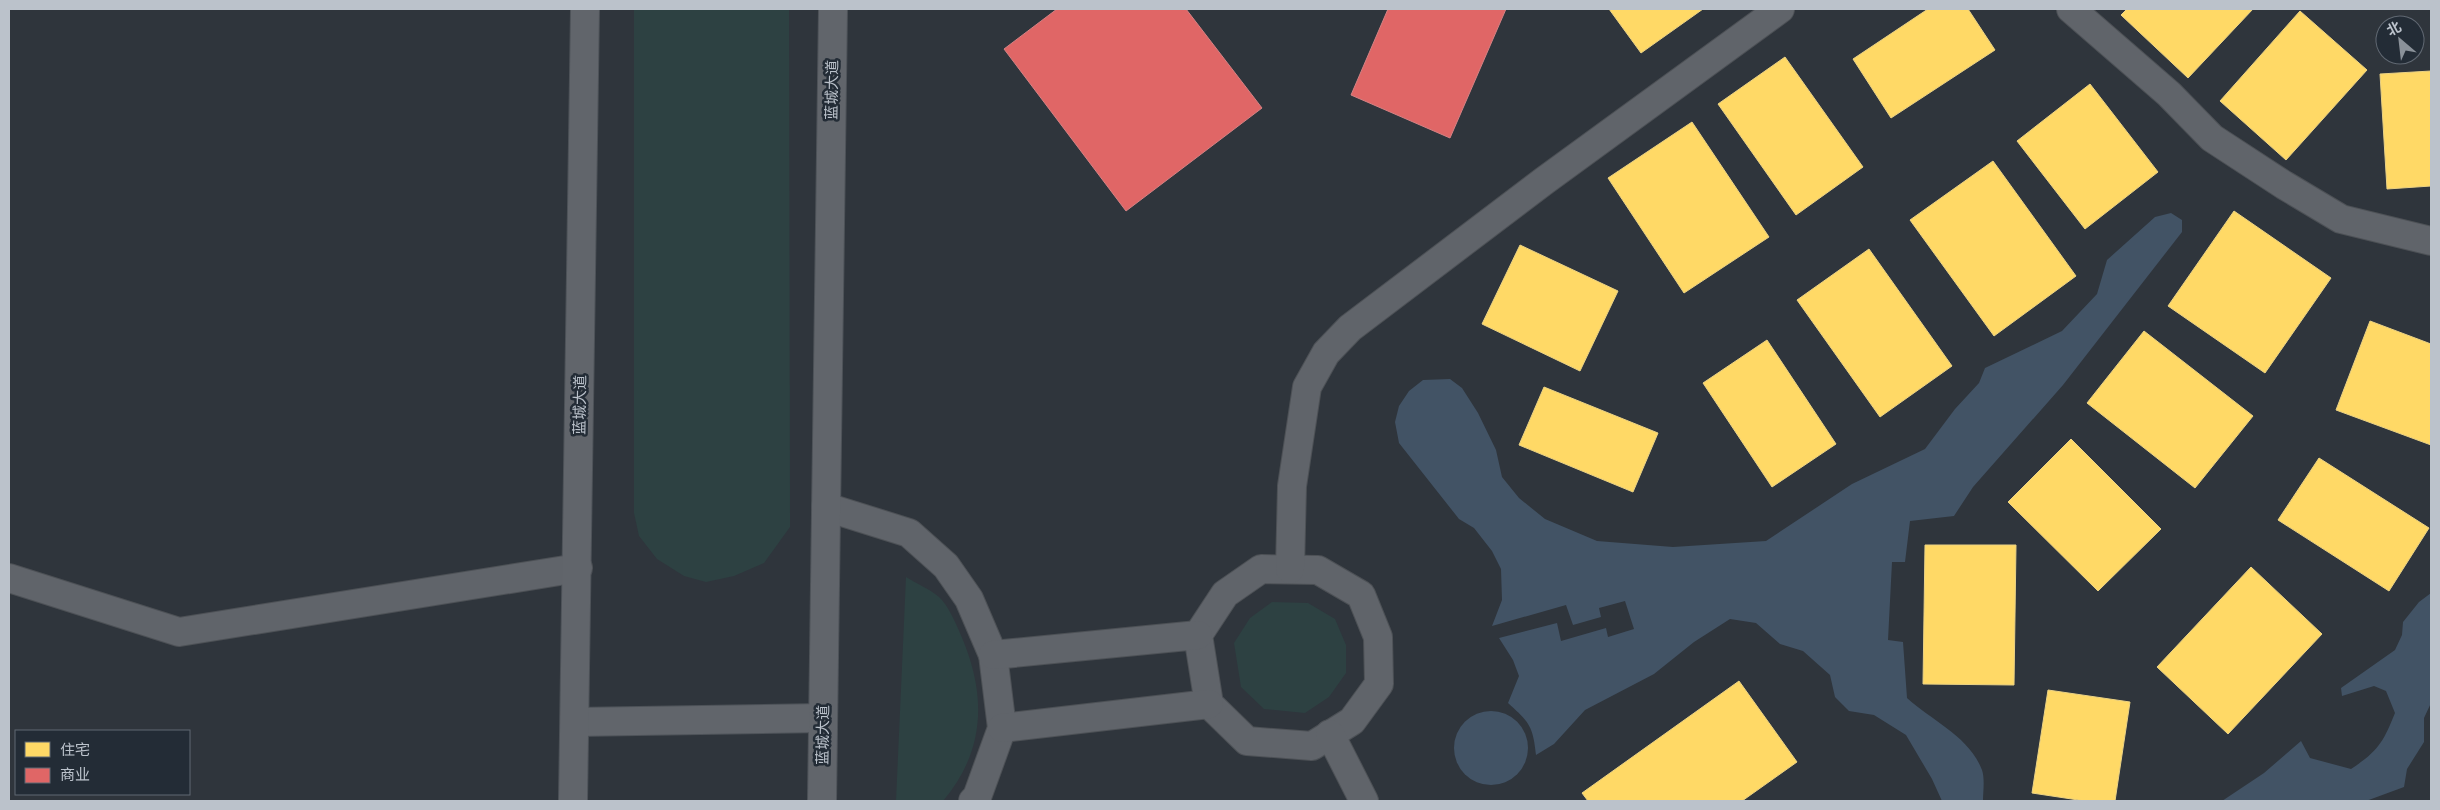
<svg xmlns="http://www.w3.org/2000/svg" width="2440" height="810" font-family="'Public Sans','Noto Sans SC',sans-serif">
  <rect width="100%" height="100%" fill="#2f353c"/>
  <g fill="#2d4142">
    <polygon points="634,9 789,9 790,527 764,563 734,576 706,582 684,576 657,559 639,536 634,513"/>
    <path d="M906 577C917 584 930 589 939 597 948 605 955 622 960 633 987 694 986 750 943 801H896Z"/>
    <polygon points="1272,602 1308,603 1335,619 1346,645 1346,673 1329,697 1305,713 1264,709 1241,687 1234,643 1250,618"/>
  </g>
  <g fill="#425365">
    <path d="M2171 213 2182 220V232L2063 385 1973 487 1954 516 1910 521 1905 562H1892L1888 640 1903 642 1907 698C1932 721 1969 736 1982 770 1985 779 1983 792 1983 801H1942L1932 779 1906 735 1874 715 1849 711 1835 697 1830 675 1803 651 1780 644 1756 623 1730 619 1694 642 1654 674 1585 710 1554 744 1536 755C1533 726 1529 722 1508 703L1519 676 1513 660 1499 638 1557 623 1561 641 1606 628 1608 637 1634 629 1625 601 1599 608 1601 617 1573 625 1566 605 1492 626 1502 600 1501 569 1492 551 1474 528 1459 519 1399 443 1395 422 1399 406 1409 391 1423 380 1450 379 1462 388 1478 413 1496 450 1502 477 1519 498 1545 519 1597 541 1673 547 1766 541 1852 484 1925 449 1955 409 1979 383 1985 368 2062 331 2097 294 2107 260 2155 217Z"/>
    <path d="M2431 593V703L2424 718V742L2407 769 2404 787 2366 801H2222L2264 773 2301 741 2310 758 2351 769C2378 751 2383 743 2395 713L2386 691 2374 686 2342 696 2341 688 2395 650 2402 635 2403 622 2419 602Z"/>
    <circle cx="1491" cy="748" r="37"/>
  </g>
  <g fill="#ffd966" stroke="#ebd284">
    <polygon points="1609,9 1703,9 1641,53"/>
    <polygon points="1928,9 1968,9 1995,50 1891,118 1853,59"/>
    <polygon points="2127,9 2253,9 2188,78 2121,15"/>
    <polygon points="2300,11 2367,70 2286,160 2220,101"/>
    <polygon points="1785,57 1863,167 1796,215 1718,104"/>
    <polygon points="2431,71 2431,186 2387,189 2380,74"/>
    <polygon points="2090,84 2158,172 2085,229 2017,141"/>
    <polygon points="1692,122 1769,237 1684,293 1608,178"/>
    <polygon points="1993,161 2076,276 1994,336 1910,220"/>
    <polygon points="2234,211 2331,278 2265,373 2168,306"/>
    <polygon points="1520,245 1618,291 1580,371 1482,324"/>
    <polygon points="1869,249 1952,366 1880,417 1797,300"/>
    <polygon points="2370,321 2431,344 2431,445 2336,410"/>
    <polygon points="2144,331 2253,416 2195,488 2087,403"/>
    <polygon points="1767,340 1836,444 1772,487 1703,383"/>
    <polygon points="1544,387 1658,433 1633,492 1519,445"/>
    <polygon points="2071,439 2161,529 2098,591 2008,502"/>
    <polygon points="2319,458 2429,528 2389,591 2278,520"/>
    <polygon points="1925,545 2016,545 2014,685 1923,684"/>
    <polygon points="2251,567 2322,634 2228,734 2157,667"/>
    <polygon points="1739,681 1797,762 1742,801 1588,801 1582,793"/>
    <polygon points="2048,690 2130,702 2115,801 2085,801 2032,793"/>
  </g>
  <g fill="#e06666" stroke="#d58284">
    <polygon points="1057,9 1186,9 1262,108 1126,211 1004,49"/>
    <polygon points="1388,9 1506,9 1450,138 1351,95"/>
  </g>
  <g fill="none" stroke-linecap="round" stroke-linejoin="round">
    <defs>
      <g id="minor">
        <polyline points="2071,9 2169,94 2212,138 2284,185 2341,219 2431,241"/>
        <polyline points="826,507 909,533 946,566 969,599 993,655 1002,728 977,797 973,801"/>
        <polygon points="1261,569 1318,570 1361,595 1378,637 1379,684 1352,721 1312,746 1247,741 1209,704 1198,635 1225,594"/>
        <polyline points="1290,569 1292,486 1307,387 1326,353 1350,328 1544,181 1780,9"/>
        <polyline points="9,578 179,632 578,568"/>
        <polyline points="993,655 1198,635"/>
        <polyline points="1002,728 1209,704"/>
        <polyline points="1330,734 1364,801"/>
      </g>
      <g id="major">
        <polyline points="575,722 823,718"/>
        <polyline points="573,801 585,9"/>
        <polyline points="822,801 833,9"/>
      </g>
    </defs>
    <use href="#minor" stroke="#4d5156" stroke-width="30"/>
    <use href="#major" stroke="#4d5258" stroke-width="30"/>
    <use href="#minor" stroke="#60646a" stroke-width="28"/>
    <use href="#major" stroke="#61656b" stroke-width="28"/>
  </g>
  <g text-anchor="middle" stroke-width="5" stroke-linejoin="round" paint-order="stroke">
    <g font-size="15" fill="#bbc2cb" stroke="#232c36">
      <text transform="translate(832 90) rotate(-89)" y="5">蓝城大道</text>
      <text transform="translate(580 405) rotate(-89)" y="5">蓝城大道</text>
      <text transform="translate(823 735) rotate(-89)" y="5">蓝城大道</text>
    </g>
  </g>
  <rect width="2440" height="810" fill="none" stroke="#bbc2cb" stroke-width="20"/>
  <rect x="15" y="730" width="175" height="65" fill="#232c36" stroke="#606872"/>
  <rect x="25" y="742" width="25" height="15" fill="#ffd966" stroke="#606872"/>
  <text x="60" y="755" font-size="15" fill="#bbc2cb">住宅</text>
  <rect x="25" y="768" width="25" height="15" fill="#e06666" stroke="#606872"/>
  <text x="60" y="780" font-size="15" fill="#bbc2cb">商业</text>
  <g transform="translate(2400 40) rotate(332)"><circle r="24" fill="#232c36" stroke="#606872"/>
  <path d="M0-4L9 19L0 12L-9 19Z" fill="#8a9199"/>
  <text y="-8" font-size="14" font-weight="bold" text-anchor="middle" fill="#bbc2cb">北</text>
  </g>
</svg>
